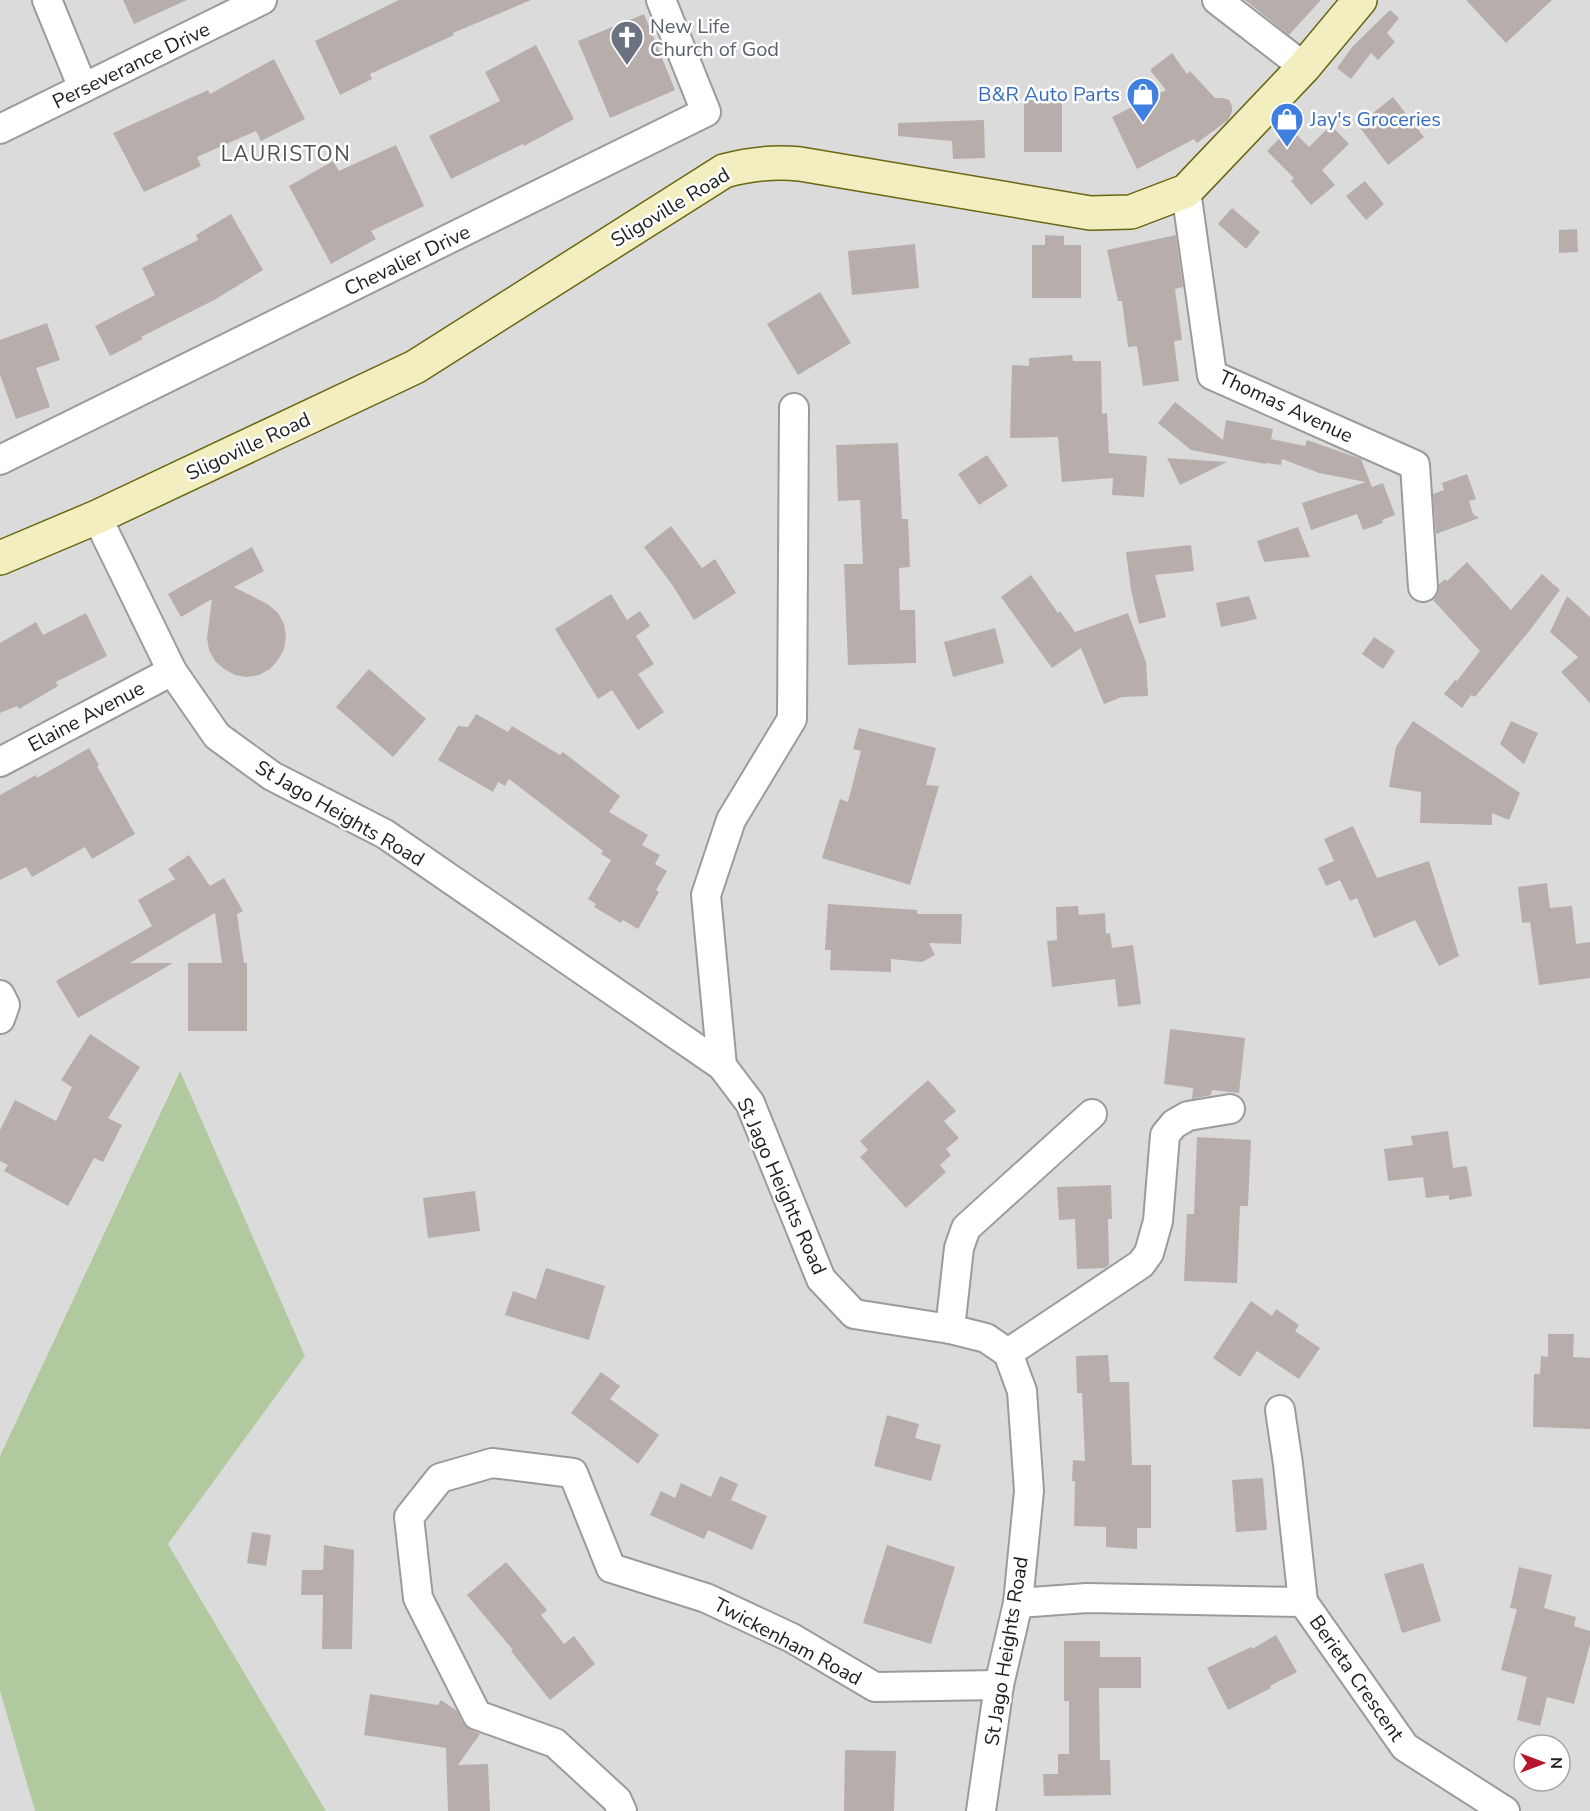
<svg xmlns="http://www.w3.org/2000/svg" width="1590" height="1811" font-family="'Nunito Sans',sans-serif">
  <rect width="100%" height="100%" fill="#eeeae5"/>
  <g fill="#dcdbdb" fill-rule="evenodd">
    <path d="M0 0H1590V1811H326L168 1544 305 1356 179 1072 0 1456ZM1524 1745H1560V1781H1524Z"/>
    <polygon points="0,1691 35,1811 0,1811"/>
  </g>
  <polygon fill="#b1c99f" points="180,1071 305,1356 168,1544 326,1811 35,1811 0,1691 0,1456"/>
  <g fill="#b7aeab">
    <polygon points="123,0 187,0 134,24"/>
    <polygon points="399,0 531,0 453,33 454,35 370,74 372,79 340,95 315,41"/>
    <polygon points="1245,0 1321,0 1289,35"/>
    <polygon points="1466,0 1552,0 1506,43"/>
    <polygon points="1390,10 1399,18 1387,33 1395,42 1378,60 1371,53 1351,79 1337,68 1353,46"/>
    <polygon points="644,14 675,90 610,118 578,41"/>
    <polygon points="536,45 574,119 524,146 523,144 451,179 429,136 500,101 485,72"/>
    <polygon points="1172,53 1187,74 1190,71 1215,98 1223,98 1229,100 1232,106 1232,112 1228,120 1197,143 1194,139 1137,169 1112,117 1166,90 1150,70"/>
    <polygon points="274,59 305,119 261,141 256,131 197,157 201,166 144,192 113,133 208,90 210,94"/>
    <polygon points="1393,97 1424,137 1388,165 1358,125"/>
    <rect x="1024" y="100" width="38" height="52"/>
    <polygon points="984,120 985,158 953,159 952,141 898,136 898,123"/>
    <polygon points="1331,125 1349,144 1322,170 1335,185 1311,205 1291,181 1294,178 1267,151 1290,128 1309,147"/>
    <polygon points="396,145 424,206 371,231 376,239 331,264 289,186 333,161 339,171"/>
    <polygon points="1365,181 1384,204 1366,220 1346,196"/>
    <polygon points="1232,208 1260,232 1246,249 1218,224"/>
    <polygon points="231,214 263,270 216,299 141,337 143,339 110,356 95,326 155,295 142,268 198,240 196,235"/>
    <polygon points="1577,229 1578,252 1559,253 1559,230"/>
    <polygon points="1045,235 1064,236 1064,245 1081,245 1081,298 1032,298 1032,245 1045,245"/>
    <polygon points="1176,235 1183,287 1175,289 1182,340 1174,341 1179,381 1143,386 1137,346 1128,347 1122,301 1118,301 1107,250"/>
    <polygon points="915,244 919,288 852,295 848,251"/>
    <polygon points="820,292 851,343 798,375 767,324"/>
    <polygon points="47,323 60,360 36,368 50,407 16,419 0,375 0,340"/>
    <polygon points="1072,355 1073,361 1101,361 1102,414 1107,413 1109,453 1147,456 1144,497 1112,495 1113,478 1062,482 1058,437 1010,438 1012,365 1029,366 1029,358"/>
    <polygon points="1175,402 1223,440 1226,420 1273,429 1271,439 1305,446 1307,440 1361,459 1372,487 1383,483 1395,515 1382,520 1383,523 1363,530 1357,514 1311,530 1302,503 1366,482 1319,473 1282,459 1281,465 1267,463 1266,464 1191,450 1158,423"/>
    <polygon points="898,443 902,519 908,519 910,567 899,568 900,610 915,610 916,663 848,665 844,564 863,564 860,500 838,501 836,445"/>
    <polygon points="987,455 1008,486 979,505 958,474"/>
    <polygon points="1167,458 1227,462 1180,485"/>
    <polygon points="1467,474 1476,499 1469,501 1473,514 1479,518 1436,534 1433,494 1444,490 1442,483"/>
    <polygon points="671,526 702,568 715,559 736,593 694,620 673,586 644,547"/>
    <polygon points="1298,527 1310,557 1264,562 1257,541"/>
    <polygon points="1191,545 1194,571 1155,575 1166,617 1139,624 1131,590 1126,552"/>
    <polygon points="252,547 264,571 234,587 269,605 278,613 284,624 286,637 284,649 278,660 270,669 259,675 247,677 235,675 224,669 215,661 209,650 207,638 212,599 181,617 168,594"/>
    <polygon points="1467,562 1511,610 1542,574 1560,590 1530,630 1475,697 1471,695 1462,708 1444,694 1455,680 1457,681 1480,651 1433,600 1438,594 1439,584 1445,579 1447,581"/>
    <polygon points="1031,575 1058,613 1060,611 1075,632 1128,613 1146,662 1148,696 1122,697 1104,704 1081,648 1052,668 1001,597"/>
    <polygon points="611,594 627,620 640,611 650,626 636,636 654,664 638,674 664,712 638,730 612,690 598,699 555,629"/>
    <polygon points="1249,596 1257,619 1221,627 1216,603"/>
    <polygon points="1567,596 1590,617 1590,703 1561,672 1578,657 1550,632"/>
    <polygon points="86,613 107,656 56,682 58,686 19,709 17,706 0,713 0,643 36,622 43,635"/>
    <polygon points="995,628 1004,663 953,677 944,642"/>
    <polygon points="1374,637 1395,651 1383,669 1362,654"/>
    <polygon points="369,669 426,719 393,757 336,707"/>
    <polygon points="476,714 508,732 512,726 560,755 563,752 620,796 609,812 648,835 642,845 660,855 655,864 667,871 656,890 659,892 638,929 623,920 621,923 594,907 596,904 588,899 611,860 601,854 603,851 509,779 505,786 498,782 493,792 438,760 458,726 468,727"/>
    <polygon points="1413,721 1520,793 1509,820 1492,813 1492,825 1420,823 1421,792 1389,787 1396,747"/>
    <polygon points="1511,721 1538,733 1524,764 1500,744"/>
    <polygon points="859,728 936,748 926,785 939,786 910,885 822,858 840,799 848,802 861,751 853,749"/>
    <polygon points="89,748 99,765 97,766 135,834 92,859 85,847 32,877 26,867 0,880 0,795 36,775 37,778"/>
    <polygon points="1353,826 1377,878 1429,861 1459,956 1439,966 1415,920 1374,938 1357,898 1350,901 1340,880 1326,886 1318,868 1334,861 1324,839"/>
    <polygon points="189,855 210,886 224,878 243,911 237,914 244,963 247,963 247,1031 188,1031 188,963 222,963 215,913 130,963 173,963 78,1018 56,981 152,926 138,900 175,879 168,869"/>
    <polygon points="1547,883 1550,908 1572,906 1576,944 1590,942 1590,978 1539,985 1530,922 1522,923 1518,887"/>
    <polygon points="828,904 917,910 917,914 962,914 961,944 929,943 935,955 922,962 891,959 891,972 830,970 831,950 825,950"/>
    <polygon points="1078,906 1079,915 1105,913 1106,934 1110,933 1112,948 1133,945 1141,1004 1118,1007 1115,979 1052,987 1047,941 1057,940 1056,907"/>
    <polygon points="1170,1029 1245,1038 1239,1093 1212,1090 1211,1095 1192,1099 1193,1088 1164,1084"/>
    <polygon points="90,1034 140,1067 108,1118 122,1125 103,1162 94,1158 68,1206 4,1171 8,1165 0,1161 0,1130 15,1100 56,1121 72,1087 61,1080"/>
    <polygon points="928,1080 956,1111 944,1121 959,1138 946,1149 951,1155 940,1165 946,1172 906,1208 860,1157 868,1150 860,1141"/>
    <polygon points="1448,1131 1453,1168 1467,1166 1472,1196 1449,1200 1449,1195 1426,1198 1423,1177 1388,1181 1384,1149 1413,1145 1411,1136"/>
    <polygon points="1197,1137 1251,1140 1248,1206 1240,1206 1237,1283 1184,1281 1187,1214 1194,1214"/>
    <polygon points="1111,1185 1112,1219 1108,1219 1109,1265 1105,1268 1077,1269 1075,1219 1059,1220 1057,1187"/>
    <polygon points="475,1191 480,1231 428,1238 423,1198"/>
    <polygon points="546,1268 605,1286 589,1340 505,1315 513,1291 536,1299"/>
    <polygon points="1251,1301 1272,1316 1276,1309 1299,1325 1295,1331 1320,1348 1299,1379 1257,1351 1240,1377 1213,1358"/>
    <polygon points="1548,1334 1574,1334 1573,1357 1590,1358 1590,1429 1533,1427 1534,1374 1540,1374 1541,1356 1548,1357"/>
    <polygon points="1108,1355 1110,1382 1129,1382 1132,1465 1151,1465 1151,1528 1137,1528 1137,1549 1106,1547 1106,1527 1074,1526 1075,1481 1072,1481 1073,1460 1085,1461 1082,1393 1077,1393 1076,1356"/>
    <polygon points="601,1372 620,1386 610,1399 659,1435 638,1464 571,1413"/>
    <polygon points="887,1415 919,1424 915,1438 941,1445 931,1481 874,1466"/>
    <polygon points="720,1476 738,1484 731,1500 767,1516 752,1550 708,1530 704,1539 650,1515 661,1491 675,1498 681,1483 711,1497"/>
    <polygon points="1263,1478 1267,1530 1236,1532 1232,1480"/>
    <polygon points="252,1532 271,1535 266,1566 247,1563"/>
    <polygon points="324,1545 354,1550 352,1649 322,1649 323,1595 301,1595 302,1570 323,1570"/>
    <polygon points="887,1545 955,1567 931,1644 863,1623"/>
    <polygon points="506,1562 547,1610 541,1615 564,1644 574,1636 595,1664 550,1700 511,1651 513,1650 467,1595"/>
    <polygon points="1423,1563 1441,1621 1402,1633 1384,1574"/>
    <polygon points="1519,1567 1552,1575 1544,1608 1576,1617 1574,1626 1590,1631 1590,1644 1574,1704 1547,1697 1540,1726 1517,1720 1527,1677 1501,1670 1517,1609 1510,1608"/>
    <polygon points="1276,1635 1297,1672 1270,1686 1271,1688 1228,1710 1207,1668 1251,1647 1252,1649"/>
    <polygon points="1064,1641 1100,1641 1100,1657 1141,1657 1141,1688 1099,1688 1100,1760 1110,1760 1111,1795 1044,1796 1043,1774 1058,1774 1058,1754 1069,1754 1069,1701 1064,1701"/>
    <polygon points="370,1694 438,1705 441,1700 457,1711 462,1722 471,1730 480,1734 458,1765 488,1764 490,1811 448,1811 446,1748 364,1735"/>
    <polygon points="845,1750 896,1751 894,1811 844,1811"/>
  </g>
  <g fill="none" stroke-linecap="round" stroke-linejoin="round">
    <defs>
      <g id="street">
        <polyline points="47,0 83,88"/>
        <polyline points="1217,0 1304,67"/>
        <polyline points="0,129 262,0"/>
        <polyline points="1186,191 1212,375 1415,465 1423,587"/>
        <polyline points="0,460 706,112 661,0"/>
        <polyline points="97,517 172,671 217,736 272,776 385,834 722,1066 750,1103 821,1279 854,1314 950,1329 986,1338 1008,1353 1022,1391 1029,1491 1018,1603 999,1685 981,1811"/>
        <polyline points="0,762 172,671"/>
        <polyline points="0,995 5,1005 0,1019"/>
        <polyline points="722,1066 706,895 731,820 792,719 794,408"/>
        <polyline points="950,1329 959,1248 966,1228 1092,1114"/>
        <polyline points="1008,1353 1141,1264 1149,1253 1158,1221 1165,1135 1174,1124 1188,1116 1230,1109"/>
        <polyline points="1280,1410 1288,1464 1303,1602"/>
        <polyline points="1018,1603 1087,1598 1303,1602 1405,1747 1505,1811"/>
        <polyline points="622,1811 617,1800 555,1743 477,1715 418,1598 409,1517 440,1478 492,1463 573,1473 611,1568 706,1598 792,1638 875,1687 999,1685"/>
      </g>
      <path id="secondary" d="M0 558 97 517 415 367 724 171C750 164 773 161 800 164L1090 213 1131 212 1186 191 1304 67 1360 0"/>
    </defs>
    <use href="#street" stroke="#9b9b9b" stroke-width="32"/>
    <use href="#secondary" stroke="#696711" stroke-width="36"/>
    <use href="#street" stroke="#fff" stroke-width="28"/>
    <use href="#secondary" stroke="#f2eebf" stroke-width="33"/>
  </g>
  <defs>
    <symbol id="church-pin" viewBox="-11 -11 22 30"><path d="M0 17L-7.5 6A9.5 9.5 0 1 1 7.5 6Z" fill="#6b7280" stroke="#fff"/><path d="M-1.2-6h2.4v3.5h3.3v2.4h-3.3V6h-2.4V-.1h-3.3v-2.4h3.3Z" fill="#fff"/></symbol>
    <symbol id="shop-pin" viewBox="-11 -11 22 30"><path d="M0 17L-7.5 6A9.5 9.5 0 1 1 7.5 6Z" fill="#3f7fe0" stroke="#fff"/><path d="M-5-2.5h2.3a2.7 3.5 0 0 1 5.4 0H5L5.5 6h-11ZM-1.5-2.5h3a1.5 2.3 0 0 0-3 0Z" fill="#fff"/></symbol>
  </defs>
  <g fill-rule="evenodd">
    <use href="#church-pin" x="608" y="18" width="38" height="52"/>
    <use href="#shop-pin" x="1124" y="75" width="38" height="52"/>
    <use href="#shop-pin" x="1268" y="100" width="38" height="52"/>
  </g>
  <g text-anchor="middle" stroke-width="5" stroke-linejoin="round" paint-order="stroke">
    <g font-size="20" fill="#5b616d" stroke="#fff" text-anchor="start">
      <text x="650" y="33">New Life<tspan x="650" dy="23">Church of God</tspan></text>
    </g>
    <g font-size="20" fill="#1e1e1e" stroke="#fff">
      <text transform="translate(131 65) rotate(-26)" y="7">Perseverance Drive</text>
      <text transform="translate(670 207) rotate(-31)" y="7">Sligoville Road</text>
      <text transform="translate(407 260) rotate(-26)" y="7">Chevalier Drive</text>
      <text transform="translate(1286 406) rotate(25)" y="7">Thomas Avenue</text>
      <text transform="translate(248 446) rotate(-25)" y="7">Sligoville Road</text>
      <text transform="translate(86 716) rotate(-28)" y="7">Elaine Avenue</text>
      <text transform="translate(340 813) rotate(30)" y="7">St Jago Heights Road</text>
      <text transform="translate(782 1186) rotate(66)" y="7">St Jago Heights Road</text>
      <text transform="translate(788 1641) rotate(28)" y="7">Twickenham Road</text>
      <text transform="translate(1006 1651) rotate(-81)" y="7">St Jago Heights Road</text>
      <text transform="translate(1357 1678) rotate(55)" y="7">Berieta Crescent</text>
    </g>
    <g font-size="20" fill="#366cbe" stroke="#fff" text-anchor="end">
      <text x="1120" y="101">B&amp;R Auto Parts</text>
      <text x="1310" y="126" text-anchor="start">Jay's Groceries</text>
    </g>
    <g font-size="21" letter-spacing="1.5" fill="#515151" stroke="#fff">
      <text x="286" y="161">LAURISTON</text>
    </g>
  </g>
  <g transform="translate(1542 1763) rotate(90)"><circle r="28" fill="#ffffff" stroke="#a5a5a5" stroke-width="1.5"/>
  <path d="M0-4.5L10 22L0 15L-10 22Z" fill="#b6172c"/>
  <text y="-9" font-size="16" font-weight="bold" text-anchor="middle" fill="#1e1e1e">N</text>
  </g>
</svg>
